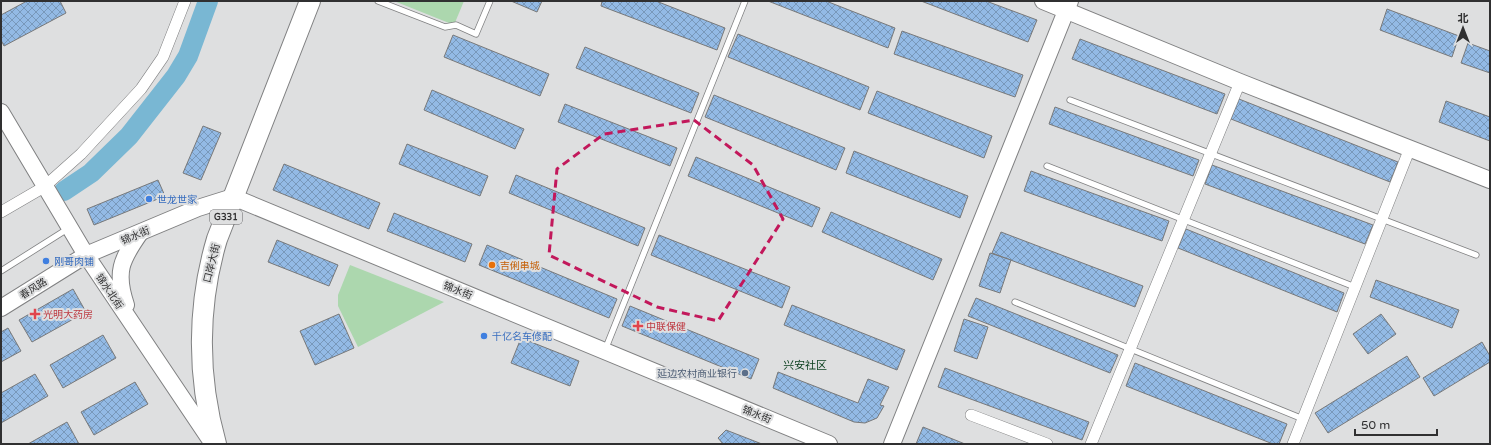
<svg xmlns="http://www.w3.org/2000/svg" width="1491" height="445" font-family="'Varela Round','Noto Sans SC',sans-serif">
  <defs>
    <pattern id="building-cross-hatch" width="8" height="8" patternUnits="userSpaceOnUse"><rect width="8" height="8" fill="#93bae5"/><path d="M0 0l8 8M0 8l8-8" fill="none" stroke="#7898ba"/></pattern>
  </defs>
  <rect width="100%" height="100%" fill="#dedfe0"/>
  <g fill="#acd7ae">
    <polygon points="394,1 464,1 454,25"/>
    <polygon points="350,265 444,302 358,347 338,306 338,295"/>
  </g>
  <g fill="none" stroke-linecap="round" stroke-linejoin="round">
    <polyline stroke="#79b7d3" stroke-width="20" points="64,191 91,173 129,136 176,76 188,56 208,1"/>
  </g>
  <g fill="url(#building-cross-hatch)" stroke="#78797a">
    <polygon points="27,1 60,1 66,13 4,46 1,40 1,15"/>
    <polygon points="511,1 542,1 537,12"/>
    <polygon points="602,1 656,1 725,28 717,50 601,6"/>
    <polygon points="768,1 826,1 895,28 888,48"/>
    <polygon points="921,1 986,1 1037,20 1028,42"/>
    <polygon points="1387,9 1459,36 1452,57 1380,30"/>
    <polygon points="902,31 1023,75 1015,97 894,54"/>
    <polygon points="738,34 869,87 860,110 728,57"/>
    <polygon points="453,35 549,74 540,96 444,57"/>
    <polygon points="1080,39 1225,94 1217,114 1072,59"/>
    <polygon points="1468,43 1490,51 1490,73 1461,63"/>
    <polygon points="585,47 699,93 691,113 576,68"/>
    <polygon points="432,90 524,129 515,149 424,110"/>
    <polygon points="877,91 992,136 984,158 868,113"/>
    <polygon points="714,95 845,148 836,170 705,117"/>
    <polygon points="1239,99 1398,162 1390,182 1231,119"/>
    <polygon points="1446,101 1490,117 1490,141 1439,122"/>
    <polygon points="565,104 677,148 670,166 558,122"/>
    <polygon points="1055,107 1199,160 1193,176 1049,124"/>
    <polygon points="203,126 221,133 201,180 183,173"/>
    <polygon points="407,144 488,176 480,196 399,164"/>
    <polygon points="854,151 968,196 960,218 846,173"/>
    <polygon points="696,157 820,208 812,227 688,176"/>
    <polygon points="284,164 380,203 369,229 273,190"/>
    <polygon points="1212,165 1373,225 1365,244 1205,184"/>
    <polygon points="1031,171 1169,221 1162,241 1024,191"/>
    <polygon points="516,175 645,228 638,246 509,193"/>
    <polygon points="158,180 165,196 94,225 87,209"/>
    <polygon points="831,212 942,259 933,280 822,232"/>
    <polygon points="394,213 472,244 465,262 387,231"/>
    <polygon points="1186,229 1344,293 1337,312 1178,248"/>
    <polygon points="1001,232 1143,286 1135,307 992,253"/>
    <polygon points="659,235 790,287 782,308 651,255"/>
    <polygon points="277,240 338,265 329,286 268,262"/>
    <polygon points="487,245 617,299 609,318 479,265"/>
    <polygon points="990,253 1011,260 1000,293 979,286"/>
    <polygon points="1376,280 1459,310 1452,328 1370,297"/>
    <polygon points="73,289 86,312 32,342 19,320"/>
    <polygon points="976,298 1118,355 1110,373 968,316"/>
    <polygon points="792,305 905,350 897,370 784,325"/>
    <polygon points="630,306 759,359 751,379 622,326"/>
    <polygon points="339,314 354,348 315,365 300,331"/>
    <polygon points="1381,314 1396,334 1368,354 1353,334"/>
    <polygon points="964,319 988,327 977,359 954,351"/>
    <polygon points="8,328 21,351 1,362 1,332"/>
    <polygon points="103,335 116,358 63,388 50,365"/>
    <polygon points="521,338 579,361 570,386 511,363"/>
    <polygon points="1482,342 1490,356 1490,362 1434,396 1423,378"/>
    <polygon points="1407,356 1420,377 1328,433 1315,413"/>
    <polygon points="1135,363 1287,424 1279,444 1273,444 1126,386"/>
    <polygon points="945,368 1089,422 1082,440 938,387"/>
    <polygon points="778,372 858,403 868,379 889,387 880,405 884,406 877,418 865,423 854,422 773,388"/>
    <polygon points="35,374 48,396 1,423 1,393"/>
    <polygon points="135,382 148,404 94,435 81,412"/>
    <polygon points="67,422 79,444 28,444"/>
    <polygon points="923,427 965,444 916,444"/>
    <polygon points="726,430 762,444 723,444 718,438"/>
  </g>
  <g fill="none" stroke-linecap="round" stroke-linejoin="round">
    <defs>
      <g id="lane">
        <polyline points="378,1 445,27 456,25 476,34 490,1"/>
        <polyline points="1070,100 1476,255"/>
        <polyline points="1047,166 1355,287"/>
        <polyline points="1,271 69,228"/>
        <polyline points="1015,302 1303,419"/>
        <polyline points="605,350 745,1"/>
      </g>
      <g id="street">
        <polyline points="1,212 44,187 81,154 141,89 163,57 185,1"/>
        <polyline points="971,415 1047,444"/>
        <polyline points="1091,444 1240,82"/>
        <polyline points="1293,444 1410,148"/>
      </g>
      <g id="secondary">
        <polyline points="1043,1 1240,82 1490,180"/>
        <polyline points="1,112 86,255 213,444"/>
        <path d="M126 305C115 272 121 260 140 233"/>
        <polyline points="1,308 86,255 198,208 233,197 829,444"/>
        <polyline points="892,444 1070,1"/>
      </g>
      <path id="highway" d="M216 444C197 377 197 306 217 239L310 1"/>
    </defs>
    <use href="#lane" stroke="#808182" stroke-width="7"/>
    <use href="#street" stroke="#808182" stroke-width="12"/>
    <use href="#secondary" stroke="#808182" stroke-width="18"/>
    <use href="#highway" stroke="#808182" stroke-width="22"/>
    <use href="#lane" stroke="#fff" stroke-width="5.5"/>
    <use href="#street" stroke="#fff" stroke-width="11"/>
    <use href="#secondary" stroke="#fff" stroke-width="16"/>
    <use href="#highway" stroke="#fff" stroke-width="20"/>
  </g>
  <path fill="none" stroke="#c2185b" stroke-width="3" stroke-dasharray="8 5" stroke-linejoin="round" d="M694 120 753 165 783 219 718 321 657 307 549 255 557 169 604 134Z"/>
  <g fill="#3f7fe0" stroke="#dedfe0" stroke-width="1.5">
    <circle cx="149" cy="199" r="4"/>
    <circle cx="46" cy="261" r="4"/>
    <circle cx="484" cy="336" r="4"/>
  </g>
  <circle fill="#e8710a" stroke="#dedfe0" stroke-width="1.5" cx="492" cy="265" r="4"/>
  <g fill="#e0444e" stroke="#dedfe0" stroke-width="1.5">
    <path d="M33 308h4v4h4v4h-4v4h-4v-4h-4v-4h4z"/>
    <path d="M636 320h4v4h4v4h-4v4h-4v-4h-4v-4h4z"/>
  </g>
  <circle fill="#5c6f8a" stroke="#dedfe0" stroke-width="1.5" cx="745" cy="373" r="4"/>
  <g text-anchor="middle" stroke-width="4" stroke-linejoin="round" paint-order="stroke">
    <rect fill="#dedfe0" stroke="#646466" stroke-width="1" x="210" y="210" width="32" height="14" rx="3"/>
    <g font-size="9" font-weight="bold" fill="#303031">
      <text x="226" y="220">G331</text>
    </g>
    <g font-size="10" fill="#366cbe" stroke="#dedfe0" text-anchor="start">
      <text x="157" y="203">世龙世家</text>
      <text x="54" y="265">刚哥肉铺</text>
      <text x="492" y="340">千亿名车修配</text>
    </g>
    <g font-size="10" fill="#303031" stroke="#dedfe0">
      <text transform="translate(135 235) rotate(-23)" y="4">锦水街</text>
      <text transform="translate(211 263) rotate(-76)" y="4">口岸大街</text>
      <text transform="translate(33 288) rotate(-32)" y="4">春风路</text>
      <text transform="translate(458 290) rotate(22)" y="4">锦水街</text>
      <text transform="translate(110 291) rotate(56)" y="4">锦水北街</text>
      <text transform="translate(757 414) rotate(22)" y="4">锦水街</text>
    </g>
    <g font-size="10" fill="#c56008" stroke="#dedfe0" text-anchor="start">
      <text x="500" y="269">吉俐串城</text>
    </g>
    <g font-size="10" fill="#be3a42" stroke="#dedfe0" text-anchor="start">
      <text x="43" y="318">光明大药房</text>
      <text x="646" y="330">中联保健</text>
    </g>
    <g font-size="10" fill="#4e5e75" stroke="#dedfe0" text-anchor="end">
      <text x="737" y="377">延边农村商业银行</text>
    </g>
    <g font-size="11" fill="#073d1b" stroke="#dedfe0">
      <text x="805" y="369">兴安社区</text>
    </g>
  </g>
  <rect width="1491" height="445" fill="none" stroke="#303031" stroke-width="4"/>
  <g transform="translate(1463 28)" stroke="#dedfe0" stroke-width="3" paint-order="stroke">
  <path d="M0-3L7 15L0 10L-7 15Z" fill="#303031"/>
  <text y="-6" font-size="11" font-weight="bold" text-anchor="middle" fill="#303031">北</text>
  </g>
  <path d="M1355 429v6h82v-6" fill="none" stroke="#303031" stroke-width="2"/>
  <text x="1361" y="429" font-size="12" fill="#303031" stroke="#dedfe0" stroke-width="3" paint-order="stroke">50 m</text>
</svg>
